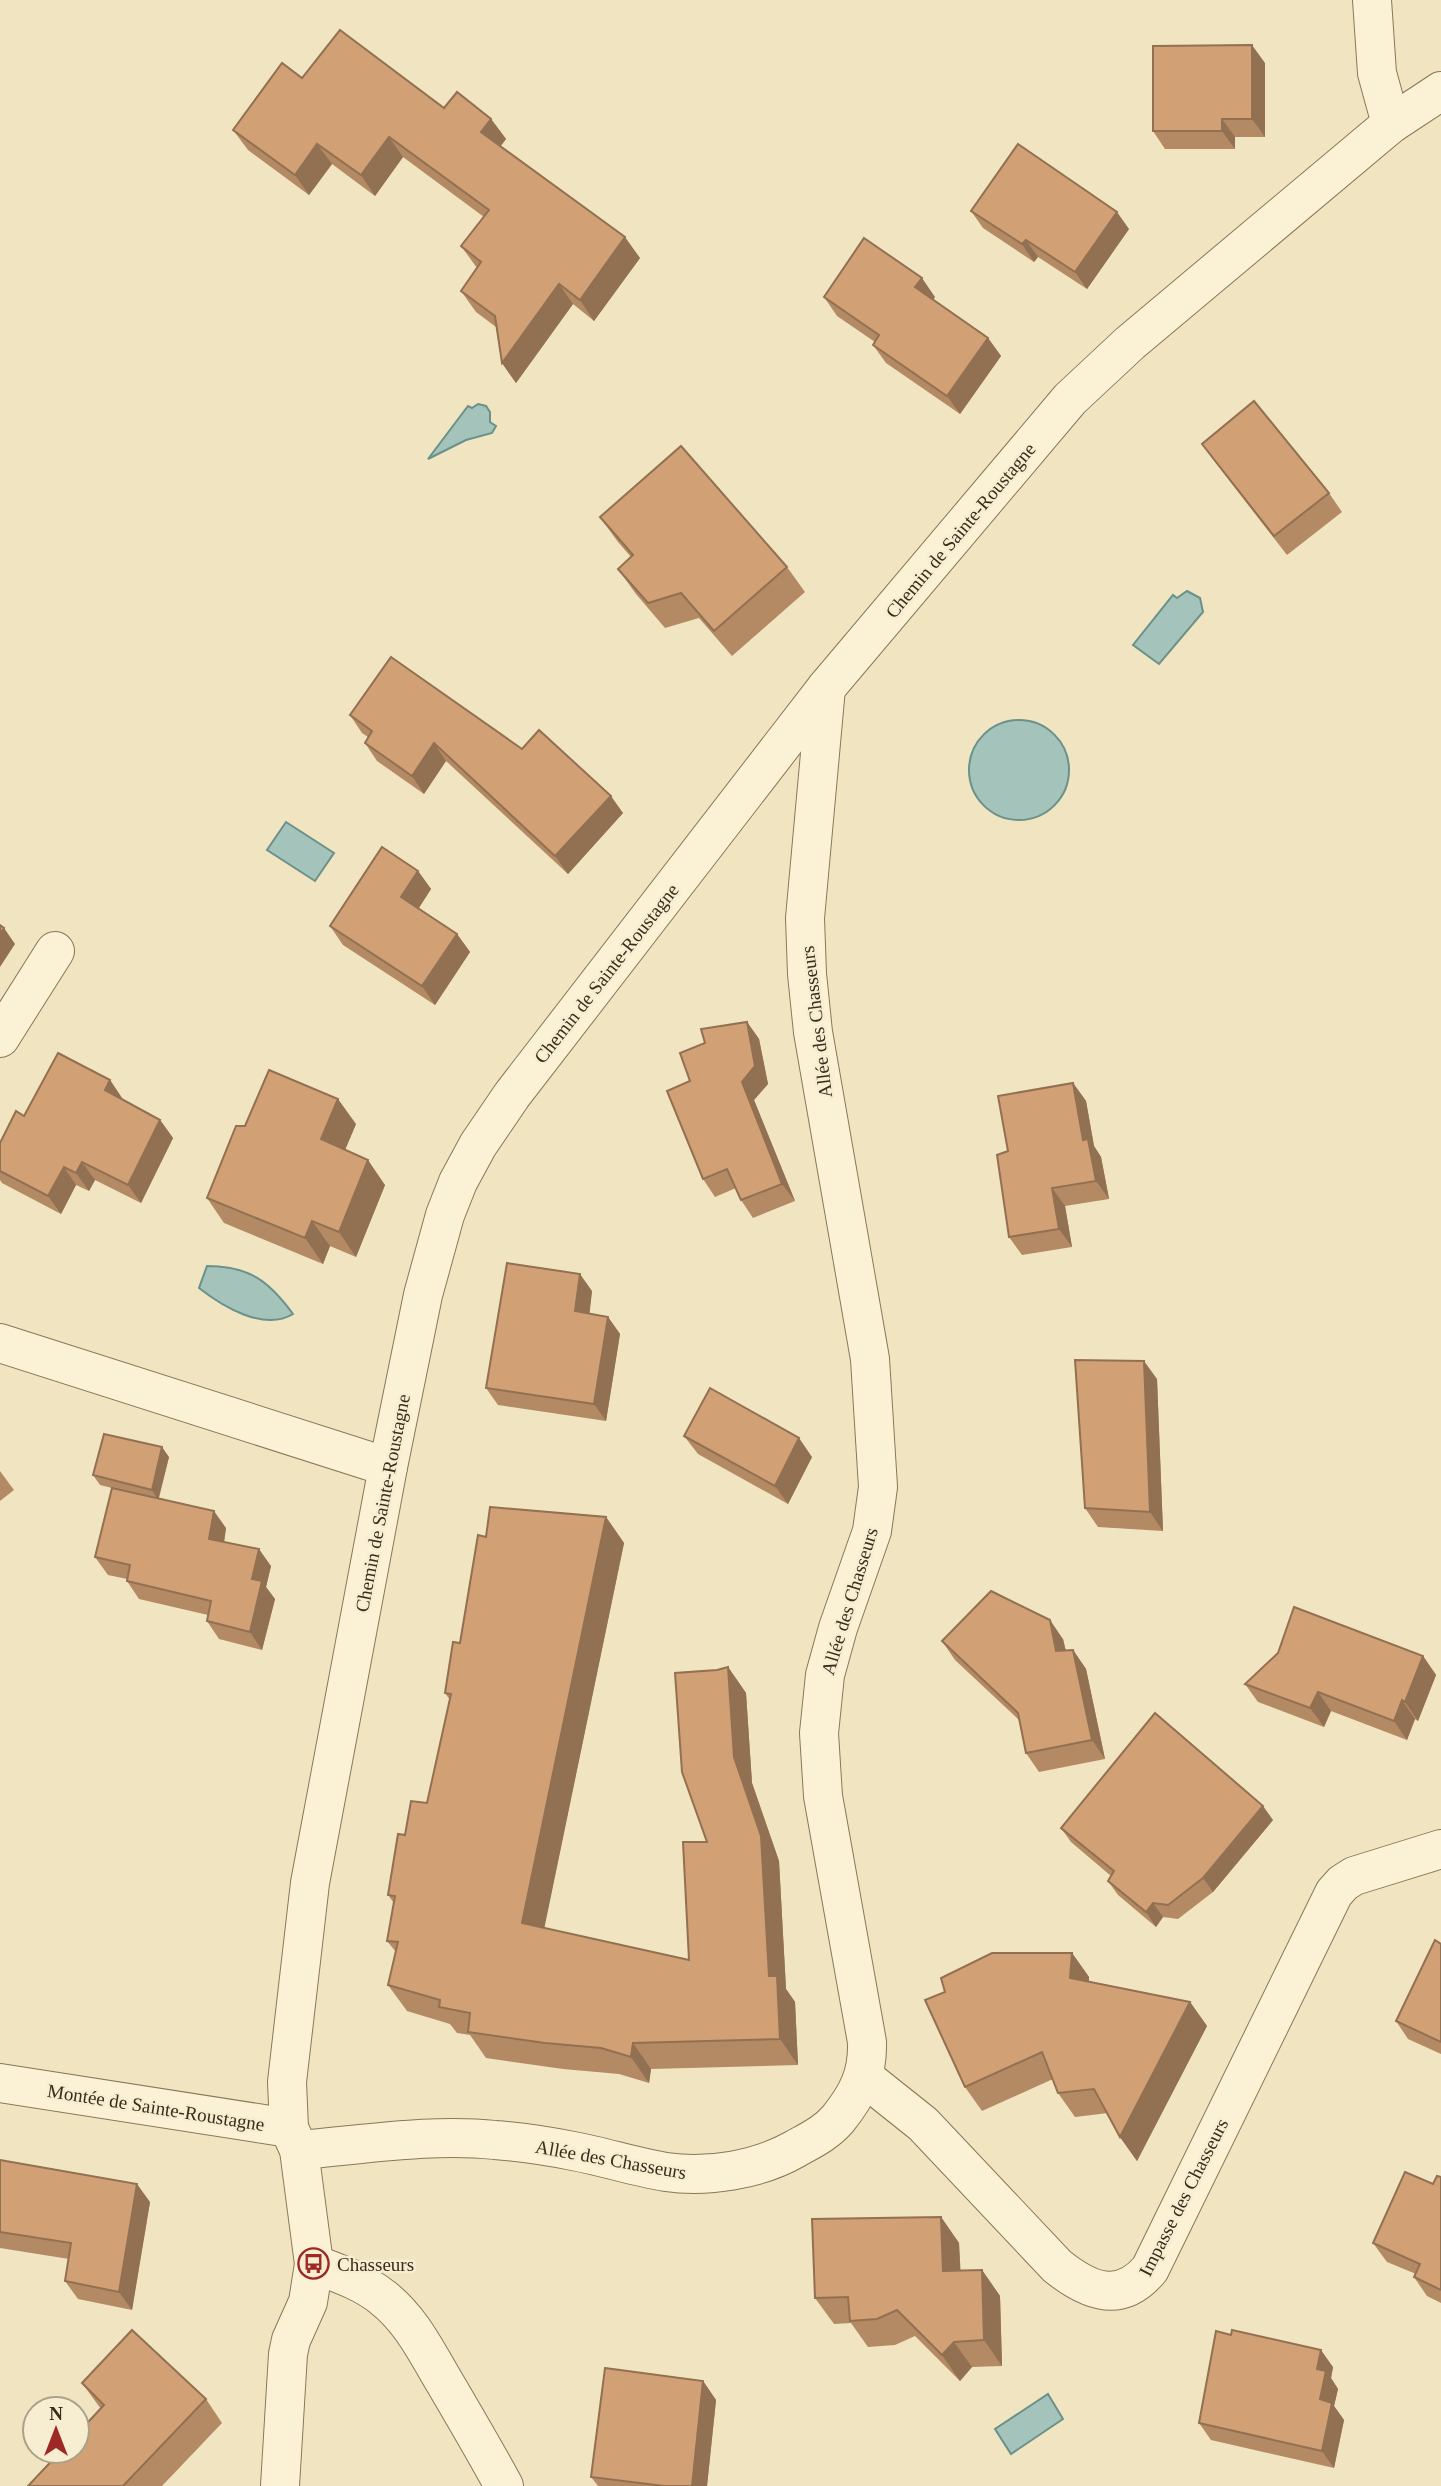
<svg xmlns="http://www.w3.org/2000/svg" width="1441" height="2486" font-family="'Times New Roman',serif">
  <rect width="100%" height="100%" fill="#f1e5c1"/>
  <g fill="#a4c3bb" stroke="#6a918a" stroke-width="2">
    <polygon points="478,404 486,406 490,412 490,422 496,426 492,433 466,440 428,459 468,406 472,408"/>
    <polygon points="1187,591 1200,598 1203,612 1159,664 1133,645 1173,595 1177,598"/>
    <circle cx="1019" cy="770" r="50"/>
    <polygon points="286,822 334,853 315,881 267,850"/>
    <path d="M207 1266C249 1266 269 1281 293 1314 264 1332 222 1306 199 1288Z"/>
    <polygon points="1048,2394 1063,2419 1011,2454 995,2429"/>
  </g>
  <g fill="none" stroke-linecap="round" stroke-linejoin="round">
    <defs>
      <g id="minor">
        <polyline points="1372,0 1377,73 1391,124"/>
        <polyline points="0,1038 55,951"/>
        <polyline points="0,1343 388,1467"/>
        <path d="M864 2077 923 2124 1057 2266C1088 2291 1120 2305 1150 2269L1334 1893 1343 1883 1354 1876 1441 1849"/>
        <polyline points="0,2083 289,2128 299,2150 314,2264 308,2302 291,2340 288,2354 280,2486"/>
        <polyline points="289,2128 287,2082 310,1883 388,1467 423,1295 445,1215 458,1182 478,1145 512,1095 826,688 1070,399 1130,343 1391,124 1441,91"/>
        <path d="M299 2150C362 2145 433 2133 495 2140 521 2142 548 2146 573 2151 605 2157 635 2167 666 2172 708 2178 758 2170 795 2149 811 2140 826 2133 838 2119 858 2094 868 2074 867 2042L823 1796 819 1733 825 1675 838 1628 872 1531 878 1487 870 1359 813 1032 807 974 805 918 826 688"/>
        <path d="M314 2264C337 2273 362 2281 382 2297 411 2319 427 2353 445 2383 465 2417 485 2451 504 2486"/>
      </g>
    </defs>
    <use href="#minor" stroke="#8b7658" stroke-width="40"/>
    <use href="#minor" stroke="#fbf1d5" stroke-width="38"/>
  </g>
  <g fill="#b48a65">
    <polygon points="1265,63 1265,137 1235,137 1235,149 1165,149 1153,131"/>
    <polygon points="302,78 491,119 506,139 500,147 640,258 594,321 573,304 516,383 502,363 496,327 476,312 461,291 477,268 461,246 484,217 403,157 375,196 332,164 309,195 248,150 233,130"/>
    <polygon points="971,211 1129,229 1087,289 1038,257 1034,262 983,228"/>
    <polygon points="824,297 935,297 933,299 988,338 1001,356 960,414 886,363 873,345 875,342 837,316"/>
    <polygon points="1202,444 1329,493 1342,512 1287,555 1215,462"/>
    <polygon points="600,517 787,567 805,592 732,656 699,618 665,628 636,594 618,569 631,557 618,542"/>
    <polygon points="350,715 522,749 623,813 568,874 446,761 424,794 377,761 365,743 368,737 362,733"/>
    <polygon points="418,871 431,889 419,908 457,934 470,952 435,1005 343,945 330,926"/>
    <polygon points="747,1022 759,1039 768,1084 754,1100 795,1201 753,1218 741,1200 736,1188 715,1197 703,1179 690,1081 705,1043"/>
    <polygon points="110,1080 122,1098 122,1100 160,1120 173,1138 141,1203 95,1180 89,1191 76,1185 61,1214 2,1183 0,1180 0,1143 24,1116"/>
    <polygon points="1073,1083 1086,1101 1094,1146 1101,1157 1109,1199 1065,1206 1072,1247 1022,1255 1009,1237 1008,1151"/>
    <polygon points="356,1124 345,1150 385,1185 356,1257 330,1246 323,1264 224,1223 207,1198"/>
    <polygon points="592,1291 589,1313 608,1317 620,1334 606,1421 498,1405 486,1388"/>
    <polygon points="1157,1379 1163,1531 1098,1527 1085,1508"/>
    <polygon points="684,1436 812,1457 788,1504 698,1454"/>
    <polygon points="169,1457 159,1498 226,1528 224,1542 271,1566 266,1587 275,1599 262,1650 219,1639 207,1621 208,1615 139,1599 127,1581 127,1579 108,1575 95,1557 112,1488 100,1485 93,1475"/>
    <polygon points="0,1471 14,1490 0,1501"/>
    <polygon points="606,1517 624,1543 544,1928 689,1960 707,1842 717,1670 728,1667 746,1693 752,1783 779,1861 786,1989 795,2002 798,2065 651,2069 649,2083 619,2074 563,2069 486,2058 470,2035 457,2033 450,2024 407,2011 388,1985 396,1952 387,1941 394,1903 388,1895 405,1835 427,1803 450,1700 445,1693 460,1643 486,1537"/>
    <polygon points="1063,1639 1066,1651 1073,1650 1086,1669 1105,1759 1039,1772 1026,1753 1020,1721 955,1660 942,1641"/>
    <polygon points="1423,1656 1436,1675 1418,1721 1415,1719 1407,1740 1331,1711 1324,1727 1258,1702 1245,1684"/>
    <polygon points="1273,1820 1213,1892 1178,1919 1163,1917 1156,1927 1118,1895 1108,1881 1111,1876 1071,1842 1061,1828"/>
    <polygon points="1441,1944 1441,2054 1408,2039 1396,2021"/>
    <polygon points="1072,1953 1089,1977 1089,1981 1190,2002 1207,2026 1137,2161 1120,2137 1108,2113 1075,2117 1058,2093 1053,2079 982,2111 965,2087 945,1992"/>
    <polygon points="0,2160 150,2202 132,2310 78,2299 65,2281 69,2259 0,2248"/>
    <polygon points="1441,2177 1441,2303 1427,2296 1414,2277 1416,2274 1387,2262 1373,2243"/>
    <polygon points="941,2217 959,2243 960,2271 982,2270 1000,2296 1002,2366 972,2367 960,2381 915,2336 895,2345 868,2347 851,2323 834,2324 815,2298"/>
    <polygon points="1333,2367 1331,2378 1338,2389 1334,2406 1344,2420 1334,2468 1211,2440 1199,2423"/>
    <polygon points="703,2381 716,2400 707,2486 598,2486 591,2477"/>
    <polygon points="82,2383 206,2399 222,2423 162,2486 28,2486 101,2409"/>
  </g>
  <g fill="#927052">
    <polygon points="1252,45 1265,63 1265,137 1252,119"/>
    <polygon points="491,119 506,139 495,153 481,132"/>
    <polygon points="1222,119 1235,137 1235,149 1222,131"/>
    <polygon points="389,137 403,157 375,196 361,175"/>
    <polygon points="317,144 332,164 309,195 295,175"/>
    <polygon points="1117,212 1129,229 1087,289 1075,272"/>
    <polygon points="625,237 640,258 594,321 580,300"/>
    <polygon points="1026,240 1038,257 1034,262 1022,244"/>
    <polygon points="922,278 935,297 928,306 915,287"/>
    <polygon points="559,284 573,304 516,383 502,363"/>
    <polygon points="988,338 1001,356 960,414 947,396"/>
    <polygon points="434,743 446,761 424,794 412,776"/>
    <polygon points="611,796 623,813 568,874 555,856"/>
    <polygon points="418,871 431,889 414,915 401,897"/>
    <polygon points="4,928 15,944 0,967 0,934"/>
    <polygon points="457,934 470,952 435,1005 422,986"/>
    <polygon points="747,1022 759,1039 768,1084 754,1100 795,1201 782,1184 742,1082"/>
    <polygon points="110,1080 122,1098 118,1108 105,1090"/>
    <polygon points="1073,1083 1086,1101 1094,1146 1101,1157 1109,1199 1096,1181 1083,1140"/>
    <polygon points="338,1099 356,1124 339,1164 321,1139"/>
    <polygon points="160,1120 173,1138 141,1203 128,1185"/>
    <polygon points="368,1160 385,1185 356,1257 339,1232"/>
    <polygon points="82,1162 95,1180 89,1191 76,1173"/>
    <polygon points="64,1167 76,1185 61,1214 48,1196"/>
    <polygon points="1052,1188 1065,1206 1072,1247 1059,1229"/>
    <polygon points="312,1221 330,1246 323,1264 305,1238"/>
    <polygon points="580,1274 592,1291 588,1328 575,1311"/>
    <polygon points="608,1317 620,1334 606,1421 594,1404"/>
    <polygon points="1144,1361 1157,1379 1163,1531 1150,1512"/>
    <polygon points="799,1438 812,1457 788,1504 775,1486"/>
    <polygon points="162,1447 169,1457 158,1500 152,1490"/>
    <polygon points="214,1511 226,1528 222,1556 209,1539"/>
    <polygon points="606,1517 624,1543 540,1949 522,1923"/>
    <polygon points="259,1549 271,1566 266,1587 275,1599 262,1650 250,1632 252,1579"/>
    <polygon points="1050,1620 1063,1639 1070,1670 1056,1651"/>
    <polygon points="1073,1650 1086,1669 1105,1759 1092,1740"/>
    <polygon points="1423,1656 1436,1675 1418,1721 1405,1702"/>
    <polygon points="728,1667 746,1693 752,1783 779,1861 786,1989 795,2002 798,2065 780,2039 734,1757"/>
    <polygon points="1318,1692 1331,1711 1324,1727 1310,1708"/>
    <polygon points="1402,1700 1415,1719 1407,1740 1394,1721"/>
    <polygon points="1263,1806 1273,1820 1213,1892 1203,1878"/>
    <polygon points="1153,1903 1163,1917 1156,1927 1146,1912"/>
    <polygon points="1072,1953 1089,1977 1087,2002 1070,1978"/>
    <polygon points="1190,2002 1207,2026 1137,2161 1120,2137"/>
    <polygon points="633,2043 651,2069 649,2083 631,2057"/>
    <polygon points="137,2184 150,2202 132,2310 119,2292"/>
    <polygon points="941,2217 959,2243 962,2297 943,2271"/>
    <polygon points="982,2270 1000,2296 1002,2366 984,2340"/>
    <polygon points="954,2342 972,2367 960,2381 942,2355"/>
    <polygon points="1321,2350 1333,2367 1331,2378 1338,2389 1334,2406 1344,2420 1334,2468 1322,2451 1317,2369"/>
    <polygon points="703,2381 716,2400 707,2486 692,2486"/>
  </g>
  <g fill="#d1a075" stroke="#927052" stroke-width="2">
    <polygon points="340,30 444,108 457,92 491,119 481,132 625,237 580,300 559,284 502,363 495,316 461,291 481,262 461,246 489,210 389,137 361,175 317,144 295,175 233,130 282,63 302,78"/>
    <polygon points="1252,45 1252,119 1222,119 1222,131 1153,131 1153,46"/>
    <polygon points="1018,144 1117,212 1075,272 1026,240 1022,244 971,211"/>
    <polygon points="864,238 922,278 915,287 988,338 947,396 873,345 879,335 824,297"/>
    <polygon points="1254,401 1329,493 1274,536 1202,444"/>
    <polygon points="681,446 787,567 714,631 681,593 648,603 618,569 633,555 600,517"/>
    <polygon points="391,657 522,749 539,730 611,796 555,856 434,743 412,776 365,743 372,731 350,715"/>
    <polygon points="382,847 418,871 401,897 457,934 422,986 330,926"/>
    <polygon points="0,925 4,928 0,934"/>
    <polygon points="747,1022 755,1066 742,1082 782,1184 741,1200 727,1169 703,1179 667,1091 690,1081 680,1053 705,1043 701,1029"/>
    <polygon points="58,1053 110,1080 105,1090 160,1120 128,1185 82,1162 76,1173 64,1167 48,1196 0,1171 0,1143 16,1111 24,1116"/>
    <polygon points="269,1070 338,1099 321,1139 368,1160 339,1232 312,1221 305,1238 207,1198 236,1126 245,1126"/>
    <polygon points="1073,1083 1083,1140 1088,1139 1096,1181 1052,1188 1059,1229 1009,1237 997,1155 1008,1151 998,1096"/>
    <polygon points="507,1263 580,1274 575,1311 608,1317 594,1404 486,1388"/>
    <polygon points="1075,1360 1144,1361 1150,1512 1085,1508"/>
    <polygon points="710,1388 799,1438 775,1486 684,1436"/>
    <polygon points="104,1434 162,1447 152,1490 93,1475"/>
    <polygon points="112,1488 214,1511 209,1539 259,1549 252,1579 262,1581 250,1632 207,1621 211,1601 127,1581 130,1565 95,1557"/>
    <polygon points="490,1507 606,1517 522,1923 689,1960 683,1842 707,1842 682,1772 675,1673 717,1670 728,1667 734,1757 761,1836 769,1976 777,1976 780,2039 633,2043 631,2057 601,2048 545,2043 468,2032 470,2013 439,2007 440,2000 388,1985 398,1942 387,1941 395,1896 388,1895 398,1834 405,1835 411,1801 427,1803 451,1694 445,1693 453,1642 460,1643 478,1535 486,1537"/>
    <polygon points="991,1591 1050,1620 1056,1651 1073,1650 1092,1740 1026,1753 1018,1713 942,1641"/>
    <polygon points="1294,1607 1423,1656 1405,1702 1402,1700 1394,1721 1318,1692 1310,1708 1245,1684 1278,1653"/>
    <polygon points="1155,1713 1263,1806 1203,1878 1168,1905 1153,1903 1146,1912 1108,1881 1114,1871 1061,1828"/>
    <polygon points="1435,1940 1441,1944 1441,2042 1396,2021"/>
    <polygon points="992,1953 1072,1953 1070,1978 1190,2002 1120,2137 1094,2089 1058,2093 1042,2052 965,2087 925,2000 945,1992 941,1978"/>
    <polygon points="0,2160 137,2184 119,2292 65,2281 71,2243 0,2232"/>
    <polygon points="1405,2172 1433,2184 1437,2176 1441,2177 1441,2290 1414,2277 1420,2264 1373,2243"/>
    <polygon points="941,2217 943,2271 982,2270 984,2340 954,2342 942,2355 897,2310 877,2319 850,2321 848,2297 815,2298 812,2219"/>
    <polygon points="132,2330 206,2399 123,2486 28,2486 61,2451 77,2451 77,2434 104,2405 82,2383"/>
    <polygon points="1232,2330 1321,2350 1317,2369 1326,2371 1320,2399 1332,2403 1322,2451 1199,2423 1216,2331 1231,2335"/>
    <polygon points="605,2368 703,2381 692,2486 664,2486 591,2477"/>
  </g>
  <defs>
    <symbol id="bus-ring" viewBox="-11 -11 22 22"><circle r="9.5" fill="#f7eed1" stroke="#9e2924" stroke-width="1.5"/><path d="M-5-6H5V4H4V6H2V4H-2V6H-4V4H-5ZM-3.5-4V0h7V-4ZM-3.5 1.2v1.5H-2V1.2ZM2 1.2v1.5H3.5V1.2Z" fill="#9e2924"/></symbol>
  </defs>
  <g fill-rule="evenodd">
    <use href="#bus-ring" x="296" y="2246" width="35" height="35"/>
  </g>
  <g text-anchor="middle" stroke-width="5" stroke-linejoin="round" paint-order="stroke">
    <g font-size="19" fill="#3a2c1d" stroke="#f7eed1">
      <text transform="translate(960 530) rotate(-50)" y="7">Chemin de Sainte-Roustagne</text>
      <text transform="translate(606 973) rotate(-52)" y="7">Chemin de Sainte-Roustagne</text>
      <text transform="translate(816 1022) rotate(-97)" y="7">Allée des Chasseurs</text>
      <text transform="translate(382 1503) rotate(-79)" y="7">Chemin de Sainte-Roustagne</text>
      <text transform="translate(849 1601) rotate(-73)" y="7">Allée des Chasseurs</text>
      <text transform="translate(156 2107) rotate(9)" y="7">Montée de Sainte-Roustagne</text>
      <text transform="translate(611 2159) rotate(10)" y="7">Allée des Chasseurs</text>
      <text transform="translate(1183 2197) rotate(-63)" y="7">Impasse des Chasseurs</text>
    </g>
    <g font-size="19" fill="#3a2c1d" stroke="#f7eed1" text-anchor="start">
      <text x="337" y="2271">Chasseurs</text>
    </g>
  </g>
  <g transform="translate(56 2430)"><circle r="33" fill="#f7eed1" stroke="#aba089" stroke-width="2"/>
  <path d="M0-5L12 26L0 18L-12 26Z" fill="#9e2924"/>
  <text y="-10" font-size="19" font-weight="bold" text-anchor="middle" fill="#3a2c1d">N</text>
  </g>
</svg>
